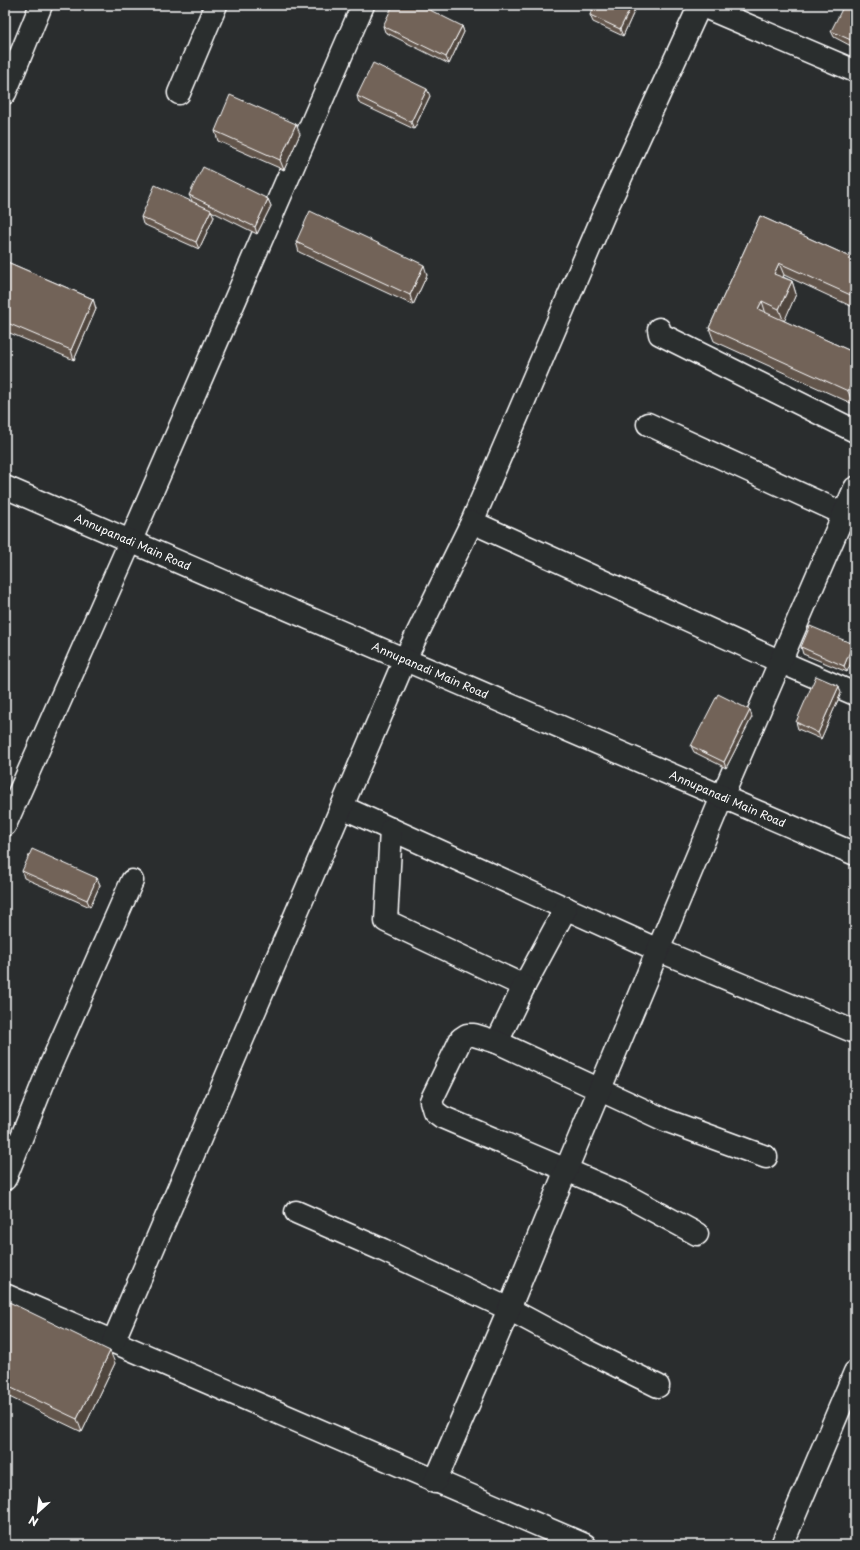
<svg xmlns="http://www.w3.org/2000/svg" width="860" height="1550" font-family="'Playpen Sans',sans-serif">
  <rect width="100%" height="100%" fill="#2a2d2e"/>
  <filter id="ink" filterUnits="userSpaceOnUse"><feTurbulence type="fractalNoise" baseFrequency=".025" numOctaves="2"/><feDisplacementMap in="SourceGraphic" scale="8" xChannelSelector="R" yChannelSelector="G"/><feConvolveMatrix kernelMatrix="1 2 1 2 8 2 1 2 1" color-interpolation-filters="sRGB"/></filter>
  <g filter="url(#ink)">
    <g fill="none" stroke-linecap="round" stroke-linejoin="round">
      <defs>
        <g id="street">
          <polyline points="700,5 855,71"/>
          <polyline points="5,93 41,5"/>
          <polyline points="179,93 216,5"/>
          <polyline points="659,329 660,334 855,431"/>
          <polyline points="648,424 855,519"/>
          <polyline points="472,522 604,214 700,5"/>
          <polyline points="342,807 658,950 855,1032"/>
          <polyline points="5,825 131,540 363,5"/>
          <polyline points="391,829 386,921 524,986 566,908"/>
          <polyline points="497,1042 524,986"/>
          <polyline points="5,1179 48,1071 132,881"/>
          <polyline points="296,1212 383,1250 509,1309 589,1352 658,1386"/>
          <polyline points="697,1234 625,1195 442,1117 434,1111 431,1101 461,1039 467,1035 474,1035 497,1042 665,1120 766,1157"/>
          <polyline points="5,1295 585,1545"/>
          <polyline points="113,1342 405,659 472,522 781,662 855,694"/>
          <polyline points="435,1482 509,1309 566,1170 722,797 855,488"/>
          <polyline points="782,1545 855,1372"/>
        </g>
        <g id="secondary">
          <path id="s1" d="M5 487 855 854"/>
        </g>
      </defs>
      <use href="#street" stroke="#fff" stroke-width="25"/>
      <use href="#secondary" stroke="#fff" stroke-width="25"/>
      <use href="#street" stroke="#2a2d2e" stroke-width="22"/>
      <use href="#secondary" stroke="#2a2d2e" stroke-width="22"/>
    </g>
    <g fill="#62554c" stroke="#fff">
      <polygon points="595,5 637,5 623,36 593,22 590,15"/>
      <polygon points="855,5 855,48 834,37 831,31"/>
      <polygon points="383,26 462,26 464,32 449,64 385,32"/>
      <polygon points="357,96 430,96 414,129 359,103"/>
      <polygon points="215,131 300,134 284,170 218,141"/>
      <polygon points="189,195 268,199 271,206 257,234 211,211 214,217 199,249 143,224 141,217 192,201"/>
      <polygon points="760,216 855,259 855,308 784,275 783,277 792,281 796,294 784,321 855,353 855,400 853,404 714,341 709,328"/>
      <polygon points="296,242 427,275 413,305 299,252"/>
      <polygon points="5,261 93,299 96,309 74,360 5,331"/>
      <polygon points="853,644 847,672 803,654 801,647"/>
      <polygon points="841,693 821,739 798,729 796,722"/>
      <polygon points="752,717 726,768 694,752 691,746"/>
      <polygon points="22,871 97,878 100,885 90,907 24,878"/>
      <polygon points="5,1300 115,1363 82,1432 5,1395"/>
    </g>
    <g fill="#50453e" stroke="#fff">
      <polygon points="632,5 637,5 623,36 620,29"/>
      <polygon points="462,26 464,32 449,64 446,57"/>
      <polygon points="855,38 855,46 853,41"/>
      <polygon points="427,89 430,96 414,129 411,122"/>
      <polygon points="296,124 300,134 284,170 280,160"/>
      <polygon points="268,199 271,206 257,234 255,227"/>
      <polygon points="211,210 214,217 199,249 196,242"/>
      <polygon points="779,263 784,275 778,286 774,274"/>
      <polygon points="424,265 427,275 413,305 410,295"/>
      <polygon points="792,281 796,294 784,322 779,309"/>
      <polygon points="93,299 96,309 74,360 71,350"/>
      <polygon points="762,301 766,314 758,309"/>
      <polygon points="855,376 855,400 853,404 848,391"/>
      <polygon points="853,644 855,649 855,653 847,672 844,666"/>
      <polygon points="839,686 841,693 821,739 818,733"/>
      <polygon points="750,710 752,717 726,768 724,762"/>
      <polygon points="97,878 100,885 90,907 87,900"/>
      <polygon points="110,1351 115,1363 82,1432 77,1419"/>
    </g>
    <g fill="#726358" stroke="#fff">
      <polygon points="393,5 420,5 462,26 446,57 383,26"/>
      <polygon points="595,5 632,5 620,29 590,15"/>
      <polygon points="844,5 855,5 855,38 853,41 831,31"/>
      <polygon points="373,63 427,89 411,122 357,96"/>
      <polygon points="230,95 296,124 280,160 215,131"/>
      <polygon points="203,167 268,199 255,227 189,195"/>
      <polygon points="155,185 211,210 196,242 141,217"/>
      <polygon points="310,211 424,265 410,295 296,242"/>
      <polygon points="760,216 855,259 855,297 779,263 774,274 792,281 779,309 762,301 758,309 855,353 855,376 848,391 709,328"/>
      <polygon points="5,261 93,299 71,350 5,322"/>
      <polygon points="810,626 853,644 844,666 801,647"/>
      <polygon points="816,676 839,686 818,733 796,722"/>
      <polygon points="718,694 750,710 724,762 691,746"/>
      <polygon points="32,849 97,878 87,900 22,871"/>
      <polygon points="5,1300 110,1351 77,1419 5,1385"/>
    </g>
  </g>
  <g text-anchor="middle" stroke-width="3.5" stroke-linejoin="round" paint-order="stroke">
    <g font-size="11" fill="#fff" stroke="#2a2d2e">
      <text dy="4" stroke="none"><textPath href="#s1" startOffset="139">Annupanadi Main Road</textPath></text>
      <text dy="4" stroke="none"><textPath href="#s1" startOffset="463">Annupanadi Main Road</textPath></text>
      <text dy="4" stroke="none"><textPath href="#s1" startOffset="787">Annupanadi Main Road</textPath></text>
    </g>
  </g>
  <rect width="860" height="1550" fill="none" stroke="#2a2d2e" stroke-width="20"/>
  <rect x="10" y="10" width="840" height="1530" fill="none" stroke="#fff" stroke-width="1.5" filter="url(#ink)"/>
  <g transform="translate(38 1512) rotate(207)" stroke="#2a2d2e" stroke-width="3" paint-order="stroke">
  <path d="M0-3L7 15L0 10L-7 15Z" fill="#ffffff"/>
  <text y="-6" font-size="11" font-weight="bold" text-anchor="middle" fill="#ffffff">N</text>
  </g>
</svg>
